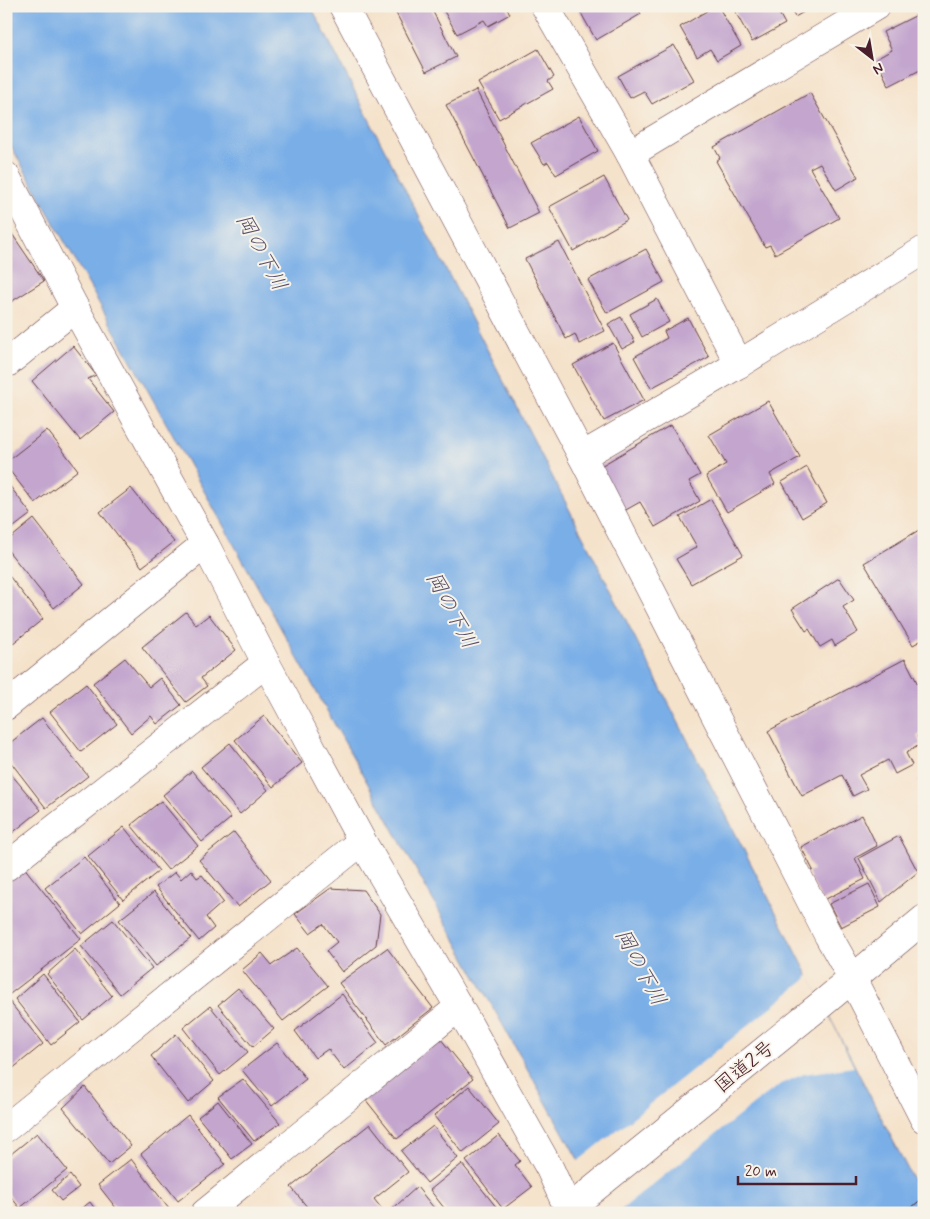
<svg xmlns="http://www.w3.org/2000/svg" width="930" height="1219" font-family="Mynerve,'Klee One',sans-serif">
  <rect width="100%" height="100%" fill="#f7f3e8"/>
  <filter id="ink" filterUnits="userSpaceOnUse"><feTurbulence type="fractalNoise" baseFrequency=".02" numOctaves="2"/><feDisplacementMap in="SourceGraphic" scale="10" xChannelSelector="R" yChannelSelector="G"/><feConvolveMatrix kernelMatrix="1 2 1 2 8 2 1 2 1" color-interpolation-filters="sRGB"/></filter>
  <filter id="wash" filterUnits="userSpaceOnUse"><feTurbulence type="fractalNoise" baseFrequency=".0096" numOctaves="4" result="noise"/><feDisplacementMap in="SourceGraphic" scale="20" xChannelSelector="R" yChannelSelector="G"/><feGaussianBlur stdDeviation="1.12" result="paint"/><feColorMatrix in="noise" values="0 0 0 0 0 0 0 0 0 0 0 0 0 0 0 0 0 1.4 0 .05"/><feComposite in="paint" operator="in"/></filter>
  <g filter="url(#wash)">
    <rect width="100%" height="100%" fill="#f5e2ca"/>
    <polygon fill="#79aee7" stroke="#626689" points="6,6 311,6 924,1201 924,1213 608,1213 6,137"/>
    <polygon fill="#f5e2ca" points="809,975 854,1067 804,1074 783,1083 764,1096 617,1213 605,1213 577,1162 804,981"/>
    <g id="blocks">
      <g fill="#c3a5ce">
        <polygon points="403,6 430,6 456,57 426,72 395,11"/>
        <polygon points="441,6 506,6 510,14 488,26 484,20 457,34"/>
        <polygon points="577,6 636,6 641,14 596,40"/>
        <polygon points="715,6 718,6 741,46 717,60 710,49 697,57 680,27"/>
        <polygon points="732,6 775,6 785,24 752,42"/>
        <polygon points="789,6 814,6 795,17"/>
        <polygon points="919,14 924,23 924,68 889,86 876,59 892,50 883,32"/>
        <polygon points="674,45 694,80 652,104 644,91 630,98 618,76"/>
        <polygon points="538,49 554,77 548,81 553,89 499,119 478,83"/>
        <polygon points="476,90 539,213 510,228 446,105"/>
        <polygon points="810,93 858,177 836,190 820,163 810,168 839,218 775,254 770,245 765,247 716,161 720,158 714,147"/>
        <polygon points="579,116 598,151 556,175 548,162 544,164 531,143"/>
        <polygon points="604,177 627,220 573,251 549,207"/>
        <polygon points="6,225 44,281 6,305"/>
        <polygon points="559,242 605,331 579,344 575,334 566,339 525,259"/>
        <polygon points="646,249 664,282 607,313 588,280"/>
        <polygon points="657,299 669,322 642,337 630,314"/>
        <polygon points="621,317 635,342 622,349 608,324"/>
        <polygon points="688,318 709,357 651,388 634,357 667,338 664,331"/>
        <polygon points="613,343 644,400 604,421 573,365"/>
        <polygon points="73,346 96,375 88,379 114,412 80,440 32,381"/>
        <polygon points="768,401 800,457 770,474 775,484 727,512 706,476 726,464 709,435"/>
        <polygon points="671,425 700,475 689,481 700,501 655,527 640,502 624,511 599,467"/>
        <polygon points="47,430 78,470 35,503 6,466 6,462"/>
        <polygon points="807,467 827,503 802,518 782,482"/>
        <polygon points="6,481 31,514 6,533"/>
        <polygon points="131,488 174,542 142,567 100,512"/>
        <polygon points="711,499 743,555 691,584 676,559 697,547 680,517"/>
        <polygon points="34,519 84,584 54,608 6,548 6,542"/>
        <polygon points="924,527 924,639 913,645 864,563"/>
        <polygon points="6,572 43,619 7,648 6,646"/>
        <polygon points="839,578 854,600 843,607 858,632 835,646 832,640 820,647 809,629 806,631 792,609"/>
        <polygon points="186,612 196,625 209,615 236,650 201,678 207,686 186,702 142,647"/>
        <polygon points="125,658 149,687 160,678 181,705 157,724 151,716 131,733 93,683"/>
        <polygon points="905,659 924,696 924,733 917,736 921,744 906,753 912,765 895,774 888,760 859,775 867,789 853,796 842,775 802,796 768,731"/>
        <polygon points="86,684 117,724 81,752 50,712"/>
        <polygon points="264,716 302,763 273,787 235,740"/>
        <polygon points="42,718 88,776 46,808 6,756 6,746"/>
        <polygon points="230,743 268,790 240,814 201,767"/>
        <polygon points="6,768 41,810 6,838"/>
        <polygon points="192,771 231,818 202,842 163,795"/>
        <polygon points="924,778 924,791 918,781"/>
        <polygon points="161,801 198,846 168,870 131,825"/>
        <polygon points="862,815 877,846 855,858 865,879 822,901 808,872 813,870 801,847"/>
        <polygon points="124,827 159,871 123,900 88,856"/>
        <polygon points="234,832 271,880 238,907 199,860"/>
        <polygon points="899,836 918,872 881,902 859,858"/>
        <polygon points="84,857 120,903 82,934 45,888"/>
        <polygon points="23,866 81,939 6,997 6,880"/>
        <polygon points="191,870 197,878 202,875 223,902 206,917 214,928 199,941 156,887 175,872 181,879"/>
        <polygon points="869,884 880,907 841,927 829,904"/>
        <polygon points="331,888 363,890 380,914 376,945 342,972 326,951 337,942 323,924 310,933 295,914"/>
        <polygon points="154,892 191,938 156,966 119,920"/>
        <polygon points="113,920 152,968 120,994 81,946"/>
        <polygon points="297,948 328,986 283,1021 242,970 262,953 272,965"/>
        <polygon points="387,948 433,1008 386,1045 339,983"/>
        <polygon points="75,949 112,996 83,1020 47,974"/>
        <polygon points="43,974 80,1022 51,1045 15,999"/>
        <polygon points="238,988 274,1029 253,1047 218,1005"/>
        <polygon points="342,994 378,1043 344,1070 328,1049 315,1058 295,1031"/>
        <polygon points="9,1001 43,1044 6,1074 6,1003"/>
        <polygon points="210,1006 248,1052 220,1075 183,1028"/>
        <polygon points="176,1034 214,1081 188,1103 151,1056"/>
        <polygon points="440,1038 473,1079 397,1139 365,1099"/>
        <polygon points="277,1043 306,1079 272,1106 242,1070"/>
        <polygon points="243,1079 280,1123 254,1141 218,1097"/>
        <polygon points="469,1086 499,1124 463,1153 434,1116"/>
        <polygon points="85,1087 131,1146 109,1164 63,1108"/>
        <polygon points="218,1101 252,1144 232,1159 198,1117"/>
        <polygon points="188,1115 225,1164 178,1201 141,1154"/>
        <polygon points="370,1124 408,1172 374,1199 385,1213 312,1213 291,1187"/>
        <polygon points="433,1126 458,1158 427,1183 401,1151"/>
        <polygon points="37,1133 67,1170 20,1208 6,1191 6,1158"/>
        <polygon points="499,1135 520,1161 515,1165 532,1187 503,1209 466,1161"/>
        <polygon points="131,1159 169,1209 165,1213 120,1213 98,1185"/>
        <polygon points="462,1164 501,1213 448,1213 430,1190"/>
        <polygon points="70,1175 79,1187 61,1201 52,1190"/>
        <polygon points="417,1187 438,1213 388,1213"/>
        <polygon points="90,1202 98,1213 76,1213"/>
      </g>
    </g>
  </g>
  <g filter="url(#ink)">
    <use href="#blocks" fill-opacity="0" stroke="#643c43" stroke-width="1"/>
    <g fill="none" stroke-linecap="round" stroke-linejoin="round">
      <defs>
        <g id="minor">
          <polyline points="343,6 582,456 828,935 852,978"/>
          <polyline points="545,6 630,154 739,364"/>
          <polyline points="630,154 876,6"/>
          <polyline points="6,176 75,308 205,544 266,663 362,841 459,1007 550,1169 570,1213"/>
          <polyline points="6,364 75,308"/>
          <polyline points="582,456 739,364 924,250"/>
          <polyline points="6,706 205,544"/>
          <polyline points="6,867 266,663"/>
          <polyline points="6,1128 362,841"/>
          <polyline points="205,1213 459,1007"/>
        </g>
        <polyline id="primary" points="852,978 924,1119"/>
        <polyline id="trunk" points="564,1213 823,1003 924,919"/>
      </defs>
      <use href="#minor" stroke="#643c43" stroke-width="29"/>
      <use href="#primary" stroke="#643c43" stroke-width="29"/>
      <use href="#trunk" stroke="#643c43" stroke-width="29"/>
      <use href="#minor" stroke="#fff" stroke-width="28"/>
      <use href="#primary" stroke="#fff" stroke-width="28"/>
      <use href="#trunk" stroke="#fff" stroke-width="28"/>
      <polyline stroke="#4a1f2b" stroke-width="1" points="905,1213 924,1197"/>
    </g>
  </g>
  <g text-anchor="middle" stroke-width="4" stroke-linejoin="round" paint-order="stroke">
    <g font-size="20" fill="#4a1f2b" stroke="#f7f3e8">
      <text transform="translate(744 1066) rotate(-39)" y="7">国道2号</text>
    </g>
    <g font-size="21" font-style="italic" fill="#5a516d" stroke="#f7f3e8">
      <text transform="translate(262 252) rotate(62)" y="7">岡の下川</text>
      <text transform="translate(452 610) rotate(62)" y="7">岡の下川</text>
      <text transform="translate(641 967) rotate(62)" y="7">岡の下川</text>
    </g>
  </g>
  <rect width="930" height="1219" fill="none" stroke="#f7f3e8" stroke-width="25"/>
  <g transform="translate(872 58) rotate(149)" stroke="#f7f3e8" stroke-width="4" paint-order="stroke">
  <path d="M0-4L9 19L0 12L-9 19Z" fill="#4a1f2b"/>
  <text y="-8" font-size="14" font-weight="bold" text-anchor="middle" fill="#4a1f2b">N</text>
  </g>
  <path d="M738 1176v8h118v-8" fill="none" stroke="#4a1f2b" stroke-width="2.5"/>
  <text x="745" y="1176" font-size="15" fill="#4a1f2b" stroke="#f7f3e8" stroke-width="4" paint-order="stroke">20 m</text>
</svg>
